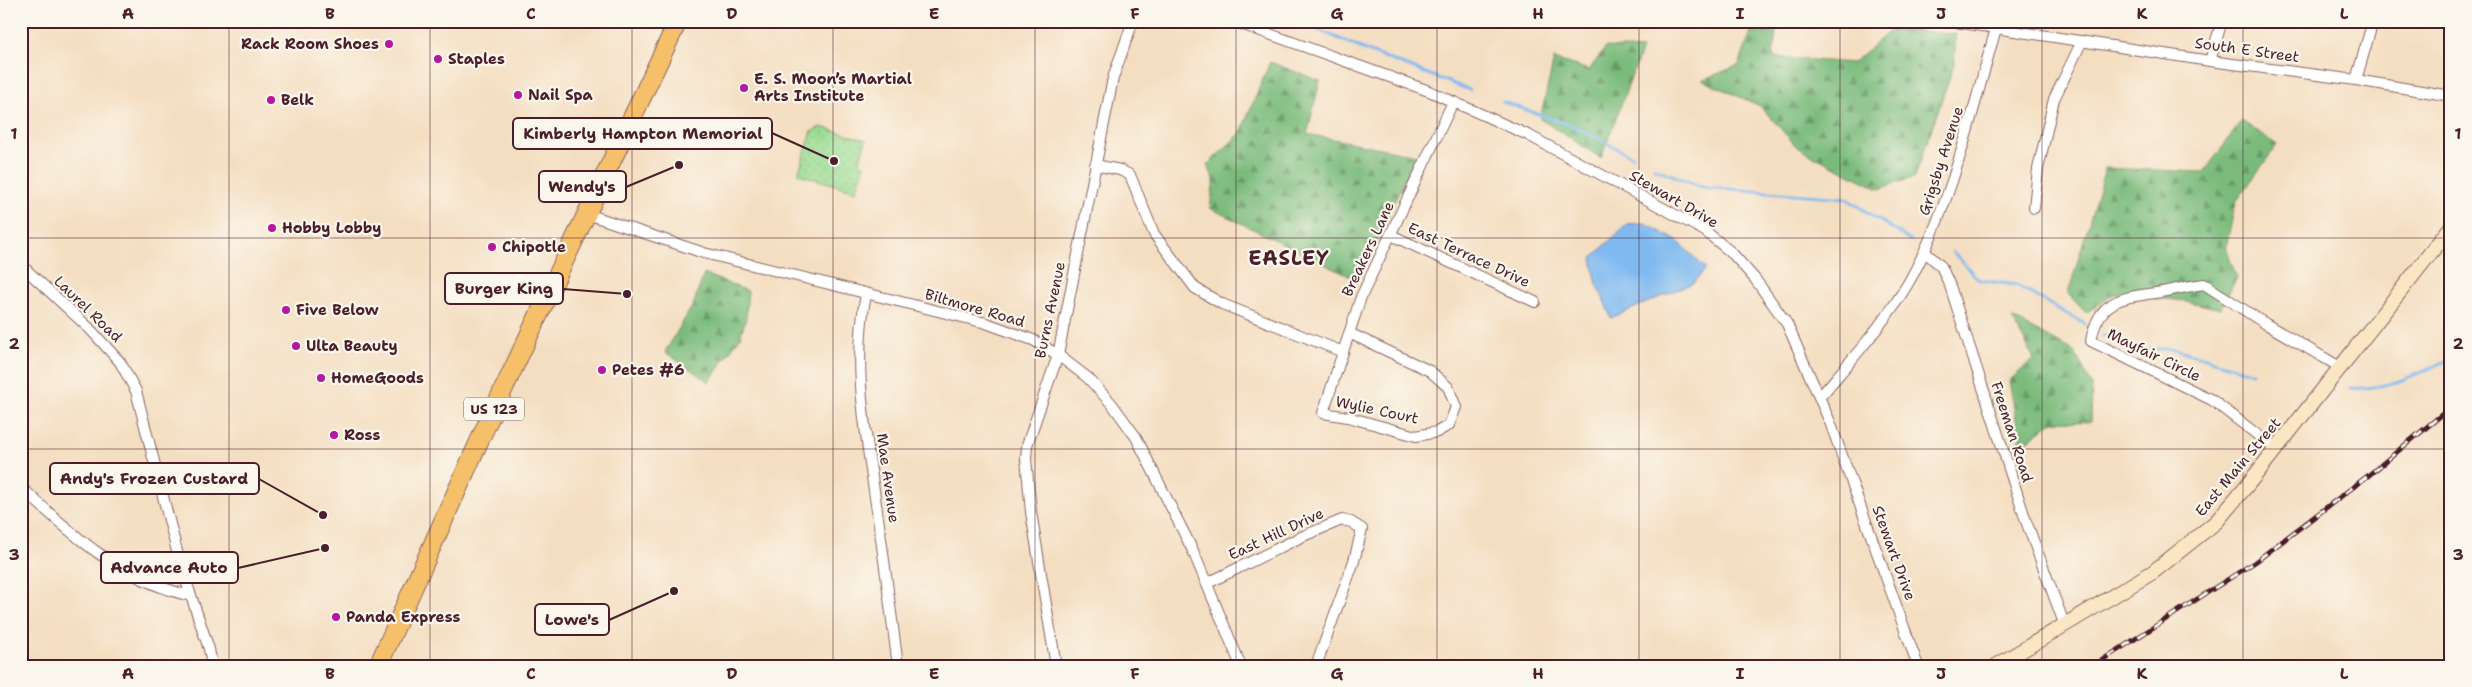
<svg xmlns="http://www.w3.org/2000/svg" width="2472" height="687" font-family="'Shantell Sans',sans-serif">
  <defs>
    <pattern id="forest-firs" width="22" height="20" patternUnits="userSpaceOnUse" patternTransform="scale(1.25)"><rect width="22" height="20" fill="#7abb7b"/><path d="M5 1l3.5 6h-7zM16 11l3.5 6h-7z" fill="#669765"/></pattern>
    <pattern id="park-dots" width="8" height="8" patternUnits="userSpaceOnUse" patternTransform="scale(1.25)"><rect width="8" height="8" fill="#99db91"/><path d="M2 2h.1M6 6h.1" fill="none" stroke="#85bc7d" stroke-width="1.8" stroke-linecap="round"/></pattern>
  </defs>
  <rect width="100%" height="100%" fill="#fbf7ec"/>
  <filter id="ink" filterUnits="userSpaceOnUse"><feTurbulence type="fractalNoise" baseFrequency=".02" numOctaves="2"/><feDisplacementMap in="SourceGraphic" scale="10" xChannelSelector="R" yChannelSelector="G"/><feConvolveMatrix kernelMatrix="1 2 1 2 8 2 1 2 1" color-interpolation-filters="sRGB"/></filter>
  <filter id="wash" filterUnits="userSpaceOnUse"><feTurbulence type="fractalNoise" baseFrequency=".0096" numOctaves="4" result="noise"/><feDisplacementMap in="SourceGraphic" scale="20" xChannelSelector="R" yChannelSelector="G"/><feGaussianBlur stdDeviation="1.12" result="paint"/><feColorMatrix in="noise" values="0 0 0 0 0 0 0 0 0 0 0 0 0 0 0 0 0 1.4 0 .05"/><feComposite in="paint" operator="in"/></filter>
  <g filter="url(#wash)">
    <rect width="100%" height="100%" fill="#f4dec1"/>
    <g fill="url(#forest-firs)" stroke="#626d53">
      <polygon points="1777,21 1773,57 1853,63 1892,29 1956,34 1954,65 1915,177 1879,189 1798,148 1760,106 1702,80 1739,65 1753,27"/>
      <polygon points="1606,47 1642,49 1601,158 1540,119 1554,59 1589,70"/>
      <polygon points="1270,62 1320,81 1307,134 1417,155 1357,280 1210,208 1214,179 1207,165 1240,134"/>
      <polygon points="2242,121 2277,145 2236,202 2226,247 2237,278 2220,309 2186,301 2114,294 2086,313 2068,294 2105,168 2204,172"/>
      <polygon points="704,274 748,291 746,318 740,337 709,382 665,352 693,305"/>
      <polygon points="2012,318 2074,351 2092,385 2091,422 2053,421 2021,446 2009,381 2034,359"/>
    </g>
    <polygon fill="url(#park-dots)" stroke="#727d5e" points="821,127 866,140 859,163 865,165 856,191 798,174 812,131"/>
    <polygon fill="#7fb9f0" stroke="#646c8e" points="1645,223 1679,242 1706,269 1693,283 1611,318 1596,281 1592,258 1627,224"/>
    <g fill="none" stroke-linecap="round" stroke-linejoin="round">
      <g stroke="#7fb9f0" stroke-width="3">
        <polyline points="1298,21 1370,52 1470,90"/>
        <polyline points="1503,102 1573,126 1632,156"/>
        <polyline points="1654,168 1702,187 1846,198 1911,241"/>
        <polyline points="1953,252 1979,280 2016,285 2085,324"/>
        <polyline points="2103,336 2140,349 2176,349 2253,373"/>
        <path d="M2350 388C2384 391 2415 375 2446 361"/>
      </g>
    </g>
  </g>
  <g filter="url(#ink)">
    <g fill="none" stroke-linecap="round" stroke-linejoin="round">
      <defs>
        <g id="street">
          <polyline points="1233,21 1429,91 1528,135 1705,231 1732,253 1755,279 1787,324 1830,422 1918,666"/>
          <polyline points="1949,21 2210,61 2356,80 2451,96"/>
          <polyline points="2210,61 2222,21"/>
          <polyline points="2356,80 2373,21"/>
          <polyline points="1095,165 1120,170 1130,175 1154,234 1195,288 1222,304 1343,352"/>
          <polyline points="2034,208 2038,169 2054,99 2082,41"/>
          <polyline points="587,214 704,253 986,323 1033,340 1058,355 1088,378 1112,404 1136,437 1193,551 1241,666"/>
          <polyline points="1391,235 1535,302"/>
          <polyline points="1925,252 1941,266 1950,286 2026,521 2065,626"/>
          <polyline points="21,265 89,328 120,362 136,391 180,563 209,649 212,666"/>
          <path d="M866 294C852 365 866 434 876 504 884 558 891 612 898 666"/>
          <polyline points="1349,333 1430,371 1448,387 1456,407 1449,425 1437,432 1416,436 1348,417 1323,413 1361,297 1453,102"/>
          <path d="M1820 397C1851 360 1886 322 1910 280 1954 200 1972 109 1998 22"/>
          <path d="M2276 449 2212 400 2091 341C2098 301 2119 298 2155 293 2171 291 2187 286 2204 284L2266 324 2340 367"/>
          <path d="M21 487C72 535 121 580 191 596"/>
          <polyline points="1208,583 1301,537 1342,520 1351,522 1362,529 1354,561 1316,666"/>
          <polyline points="1056,666 1031,512 1026,459 1027,445 1058,355 1113,78 1133,21"/>
        </g>
        <polyline id="secondary" points="1996,666 2153,572 2216,522 2249,483 2451,227"/>
        <polyline id="highway" points="378,666 486,426 678,21"/>
      </defs>
      <use href="#street" stroke="#866260" stroke-width="12"/>
      <use href="#secondary" stroke="#866260" stroke-width="16"/>
      <use href="#highway" stroke="#866260" stroke-width="20"/>
      <use href="#street" stroke="#fff" stroke-width="10"/>
      <use href="#secondary" stroke="#fbe6c4" stroke-width="14"/>
      <use href="#highway" stroke="#f6c06b" stroke-width="18"/>
      <defs>
        <polyline id="rail" points="2093,666 2255,562 2369,475 2451,407"/>
      </defs>
      <use href="#rail" stroke="#4a1f2b" stroke-width="5"/>
      <use href="#rail" stroke="#fbf7ec" stroke-width="3" stroke-dasharray="9" stroke-linecap="butt"/>
    </g>
  </g>
  <path fill="none" stroke="#4a1f2b" stroke-width="1" stroke-opacity="0.55" d="M229 21V666M430 21V666M632 21V666M833 21V666M1035 21V666M1236 21V666M1437 21V666M1639 21V666M1840 21V666M2042 21V666M2243 21V666M21 238H2451M21 449H2451"/>
  <g fill="#b5179e" stroke="#fbf7ec" stroke-width="2">
    <circle cx="389" cy="44" r="5"/>
    <circle cx="438" cy="59" r="5"/>
    <circle cx="744" cy="88" r="5"/>
    <circle cx="518" cy="95" r="5"/>
    <circle cx="271" cy="100" r="5"/>
    <circle cx="272" cy="228" r="5"/>
    <circle cx="492" cy="247" r="5"/>
    <circle cx="286" cy="310" r="5"/>
    <circle cx="296" cy="346" r="5"/>
    <circle cx="602" cy="370" r="5"/>
    <circle cx="321" cy="378" r="5"/>
    <circle cx="334" cy="435" r="5"/>
    <circle cx="336" cy="617" r="5"/>
  </g>
  <g text-anchor="middle" stroke-width="4.5" stroke-linejoin="round" paint-order="stroke">
    <rect fill="#fbf7ec" stroke="#7f6065" stroke-width="1" x="464" y="397.5" width="60" height="23" rx="4"/>
    <g font-size="14" font-weight="bold" fill="#4a1f2b">
      <text x="494" y="414">US 123</text>
    </g>
    <g font-size="15" font-weight="bold" fill="#4a1f2b" stroke="#fbf7ec" text-anchor="start">
      <text x="379" y="49" text-anchor="end">Rack Room Shoes</text>
      <text x="448" y="64">Staples</text>
      <text x="754" y="84">E. S. Moon’s Martial<tspan x="754" dy="17">Arts Institute</tspan></text>
      <text x="528" y="100">Nail Spa</text>
      <text x="281" y="105">Belk</text>
      <text x="282" y="233">Hobby Lobby</text>
      <text x="502" y="252">Chipotle</text>
      <text x="296" y="315">Five Below</text>
      <text x="306" y="351">Ulta Beauty</text>
      <text x="612" y="375">Petes #6</text>
      <text x="331" y="383">HomeGoods</text>
      <text x="344" y="440">Ross</text>
      <text x="346" y="622">Panda Express</text>
    </g>
    <g font-size="15" fill="#4a1f2b" stroke="#fbf7ec">
      <text transform="translate(2247 50) rotate(8)" y="5">South E Street</text>
      <text transform="translate(1941 161) rotate(-72)" y="5">Grigsby Avenue</text>
      <text transform="translate(1674 199) rotate(30)" y="5">Stewart Drive</text>
      <text transform="translate(1368 249) rotate(-65)" y="5">Breakers Lane</text>
      <text transform="translate(1469 255) rotate(25)" y="5">East Terrace Drive</text>
      <text transform="translate(975 308) rotate(16)" y="5">Biltmore Road</text>
      <text transform="translate(88 309) rotate(44)" y="5">Laurel Road</text>
      <text transform="translate(1050 310) rotate(-78)" y="5">Burns Avenue</text>
      <text transform="translate(2154 355) rotate(26)" y="5">Mayfair Circle</text>
      <text transform="translate(1377 410) rotate(12)" y="5">Wylie Court</text>
      <text transform="translate(2012 432) rotate(72)" y="5">Freeman Road</text>
      <text transform="translate(2238 467) rotate(-50)" y="5">East Main Street</text>
      <text transform="translate(888 478) rotate(82)" y="5">Mae Avenue</text>
      <text transform="translate(1276 534) rotate(-25)" y="5">East Hill Drive</text>
      <text transform="translate(1894 553) rotate(70)" y="5">Stewart Drive</text>
    </g>
    <g font-size="20" font-weight="bold" letter-spacing="1" fill="#4a1f2b" stroke="#fbf7ec">
      <text x="1289" y="265">EASLEY</text>
    </g>
  </g>
  <path fill="none" stroke="#4a1f2b" stroke-width="2" d="M834 161L772 133M679 165L626 187M627 294L563 289M323 515L259 479M325 548L238 568M674 591L609 620"/>
  <g fill="#4a1f2b" stroke="#fbf7ec" stroke-width="2">
    <circle cx="834" cy="161" r="5"/>
    <circle cx="679" cy="165" r="5"/>
    <circle cx="627" cy="294" r="5"/>
    <circle cx="323" cy="515" r="5"/>
    <circle cx="325" cy="548" r="5"/>
    <circle cx="674" cy="591" r="5"/>
  </g>
  <g fill="#fbf7ec" stroke="#4a1f2b" stroke-width="2">
    <rect x="513" y="118" width="259" height="31" rx="5"/>
    <rect x="539" y="171" width="87" height="31" rx="5"/>
    <rect x="445" y="273" width="118" height="31" rx="5"/>
    <rect x="50" y="463" width="209" height="31" rx="5"/>
    <rect x="101" y="552" width="137" height="31" rx="5"/>
    <rect x="535" y="604" width="74" height="31" rx="5"/>
  </g>
  <g font-size="16" text-anchor="middle" font-weight="bold" fill="#4a1f2b">
    <text x="643" y="139">Kimberly Hampton Memorial</text>
    <text x="582" y="192">Wendy's</text>
    <text x="504" y="294">Burger King</text>
    <text x="154" y="484">Andy's Frozen Custard</text>
    <text x="169" y="573">Advance Auto</text>
    <text x="572" y="625">Lowe's</text>
  </g>
  <rect width="2472" height="687" fill="none" stroke="#fbf7ec" stroke-width="55"/>
  <rect x="28" y="28" width="2416" height="632" fill="none" stroke="#4a1f2b" stroke-width="2"/>
  <g font-size="16" text-anchor="middle" font-weight="bold" fill="#4a1f2b">
    <text x="128" y="19">A</text>
    <text x="330" y="19">B</text>
    <text x="531" y="19">C</text>
    <text x="732" y="19">D</text>
    <text x="934" y="19">E</text>
    <text x="1135" y="19">F</text>
    <text x="1337" y="19">G</text>
    <text x="1538" y="19">H</text>
    <text x="1740" y="19">I</text>
    <text x="1941" y="19">J</text>
    <text x="2142" y="19">K</text>
    <text x="2344" y="19">L</text>
    <text x="14" y="139">1</text>
    <text x="2458" y="139">1</text>
    <text x="14" y="349">2</text>
    <text x="2458" y="349">2</text>
    <text x="14" y="560">3</text>
    <text x="2458" y="560">3</text>
    <text x="128" y="679">A</text>
    <text x="330" y="679">B</text>
    <text x="531" y="679">C</text>
    <text x="732" y="679">D</text>
    <text x="934" y="679">E</text>
    <text x="1135" y="679">F</text>
    <text x="1337" y="679">G</text>
    <text x="1538" y="679">H</text>
    <text x="1740" y="679">I</text>
    <text x="1941" y="679">J</text>
    <text x="2142" y="679">K</text>
    <text x="2344" y="679">L</text>
  </g>
</svg>
